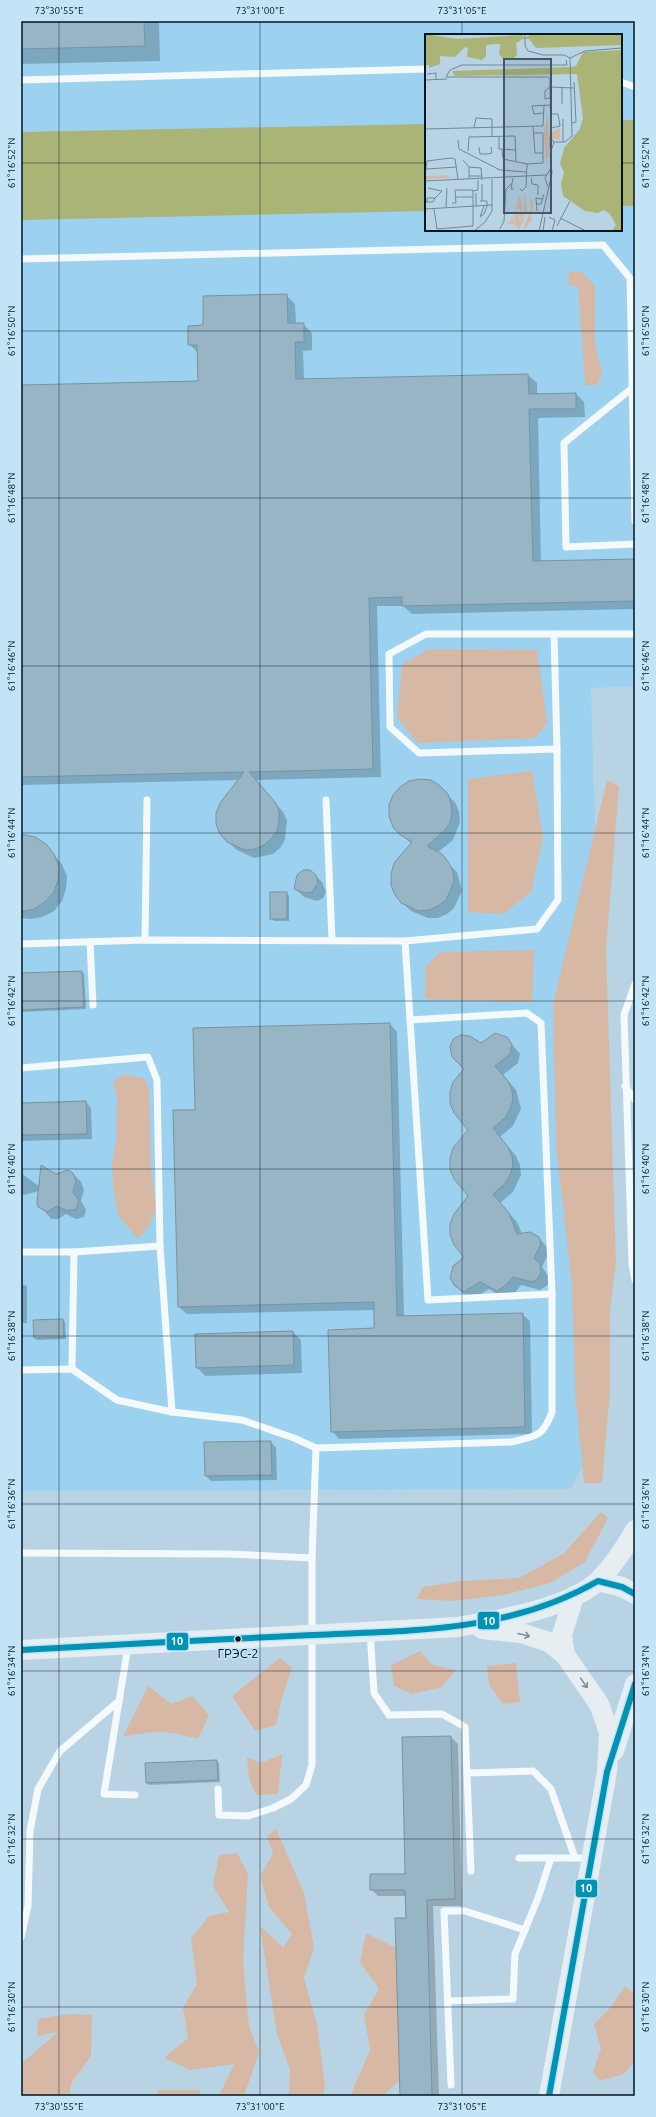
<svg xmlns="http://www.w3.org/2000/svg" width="656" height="2117" font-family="Ubuntu,sans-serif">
  <rect width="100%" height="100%" fill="#b8d4e4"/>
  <path fill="#9cd2ef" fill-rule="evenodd" d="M21 21H635V686L591 688 598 932 587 1458 571 1489 21 1491ZM426 35H621V230H426Z"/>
  <g fill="#d7b8a5">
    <polygon points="569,271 582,272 595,286 595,346 602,373 597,385 585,385 578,286 568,285"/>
    <polygon points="429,649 537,650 547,723 535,738 417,743 397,717 402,664"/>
    <polygon points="532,771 543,837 531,892 503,914 468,912 468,779"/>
    <polygon points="607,780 619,786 606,949 616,1263 610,1310 610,1392 602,1483 584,1483 575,1392 572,1286 556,1145 553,1004"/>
    <polygon points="534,950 532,1002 425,999 425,967 440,952"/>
    <polygon points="124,1074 144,1078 149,1088 151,1170 156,1208 149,1226 138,1239 118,1215 114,1193 112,1163 116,1140 117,1097 113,1082"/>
    <polygon points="601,1512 608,1518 585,1562 550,1583 504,1595 452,1601 416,1599 423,1587 461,1581 519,1578 563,1554"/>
    <polygon points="420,1651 432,1665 456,1670 442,1687 412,1694 394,1686 391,1665"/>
    <polygon points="280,1658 292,1668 282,1697 276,1725 255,1731 232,1696"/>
    <polygon points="516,1663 520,1702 503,1704 489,1685 487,1666"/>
    <path d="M148 1686 171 1704 192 1696 209 1715 198 1739C167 1730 155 1730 123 1737Z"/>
    <polygon points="282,1754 278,1794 256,1795 249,1778 247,1757 261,1763"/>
    <polygon points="276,1829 304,1893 314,1948 304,1978 317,2024 325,2086 323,2096 289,2096 290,2070 277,2034 260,1926 283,1947 292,1934 269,1907 260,1876 273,1854 267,1836"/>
    <polygon points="237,1853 248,1874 243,1962 249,2026 259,2052 244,2096 219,2096 234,2064 191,2070 164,2058 188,2038 183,2008 197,1984 191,1939 209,1916 229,1912 213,1886 219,1855"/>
    <polygon points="366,1933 396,1948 399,2081 383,2096 350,2096 370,2050 364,2014 379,1989 360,1962"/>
    <polygon points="625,1986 632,1992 635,1990 635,2060 624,2074 600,2081 593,2071 601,2049 594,2024 611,2007"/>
    <polygon points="67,2014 92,2015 91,2056 72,2082 69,2096 21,2096 21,2064 58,2032 37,2036 38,2019"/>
    <polygon points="158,2090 200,2090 199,2096 156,2096"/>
  </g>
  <g fill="#a9b476">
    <rect x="621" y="120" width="14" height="86"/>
    <polygon points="426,124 426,211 21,220 21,132"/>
  </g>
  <g fill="#0003">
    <polygon points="21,21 159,21 160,61 21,64"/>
    <polygon points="286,295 295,304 296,324 303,324 312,333 312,350 303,351 304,379 528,375 537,383 537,395 576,394 584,402 585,417 538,418 541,562 635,560 635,609 412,614 403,606 377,606 381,777 256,780 283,812 287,820 285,840 280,848 273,854 254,858 237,850 227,841 239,780 21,785 21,386 199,382 198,353 189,344 204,326"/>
    <polygon points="440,786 456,804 459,812 460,822 453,840 437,853 457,872 462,891 454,908 447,914 438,918 428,918 411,911 402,902 412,844 400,834"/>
    <polygon points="21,835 45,845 62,864 67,876 66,889 62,901 54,911 42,917 31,919 21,918"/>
    <polygon points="313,873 322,882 326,892 323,898 317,901 304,897 295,888"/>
    <polygon points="287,893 289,896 289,921 274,921 271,918"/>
    <polygon points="82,972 84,974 86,1009 21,1012 21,974"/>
    <polygon points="390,1024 397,1032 404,1317 522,1314 530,1321 532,1434 339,1439 332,1431 375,1329 375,1310 187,1314 179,1307 196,1111"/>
    <polygon points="507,1038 520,1054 518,1063 503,1075 516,1090 521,1109 513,1126 500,1137 516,1156 520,1165 521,1175 513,1192 500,1203 517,1222 522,1234 539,1238 547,1247 549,1253 542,1267 549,1277 549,1284 540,1290 521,1285 515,1293 506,1299 489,1289 473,1299 465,1295 456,1286 466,1257 469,1196 469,1130 465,1069 481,1044"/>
    <polygon points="86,1102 91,1108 92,1139 21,1141 21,1104"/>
    <polygon points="21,1173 40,1187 56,1175 73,1174 81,1182 84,1190 81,1201 86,1210 84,1217 76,1219 66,1214 58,1219 51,1219 38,1203 39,1191 24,1195 21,1193"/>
    <polygon points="21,1284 27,1286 27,1323 21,1323"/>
    <polygon points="63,1320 65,1322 66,1339 37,1340 35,1338"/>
    <polygon points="293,1332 301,1340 302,1373 205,1376 197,1367"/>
    <polygon points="271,1442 276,1448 277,1480 211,1481 206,1476"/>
    <polygon points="451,1737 458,1744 462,1906 433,1906 439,2096 401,2096 406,1896 378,1896 371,1889 406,1875"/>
    <polygon points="216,1761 219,1763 220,1782 149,1785 147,1783"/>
  </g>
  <g fill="#98b5c5" stroke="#7993a0">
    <polygon points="21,21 144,21 145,46 21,49"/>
    <polygon points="287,294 288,323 304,323 304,342 295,342 296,379 528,374 529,394 576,393 576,409 529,409 533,561 635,559 635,601 402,606 402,597 369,598 373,769 249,772 275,802 279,811 279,821 277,831 271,839 264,845 255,849 245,850 227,842 220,834 216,824 216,813 220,803 244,772 21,777 21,385 198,381 197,345 188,345 188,326 203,325 203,296"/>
    <polygon points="420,779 431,780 440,786 448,794 451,803 452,813 450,823 444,831 427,846 442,854 449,863 453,872 454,882 446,900 438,906 429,910 419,911 401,903 395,895 391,885 391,874 394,863 412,842 399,834 393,827 389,816 389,805 393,795 400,787 409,781"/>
    <polygon points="21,834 35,837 46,844 54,854 59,867 58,880 54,892 45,902 34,909 21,912"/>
    <polygon points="303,870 310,870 316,875 318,883 312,892 304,893 294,889 297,875"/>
    <rect x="270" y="892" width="17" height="27"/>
    <polygon points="82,971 84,1007 21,1010 21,973"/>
    <polygon points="390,1023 397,1316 523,1313 525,1427 331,1432 328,1330 374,1328 374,1302 178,1307 173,1110 195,1110 193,1028"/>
    <polygon points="495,1033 507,1037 512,1044 510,1054 495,1066 508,1081 512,1090 513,1100 510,1109 505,1118 493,1128 508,1147 512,1156 513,1166 510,1175 505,1184 493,1194 509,1213 517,1234 530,1232 539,1237 541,1244 534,1258 540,1264 541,1272 538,1279 532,1282 513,1277 506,1285 497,1291 480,1282 464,1292 455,1286 450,1278 453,1266 464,1257 454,1245 450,1235 450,1224 454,1214 468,1196 454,1179 450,1169 450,1158 453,1148 468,1130 454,1113 450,1103 450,1092 453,1082 464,1069 452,1057 450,1047 453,1039 461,1035 470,1036 481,1043"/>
    <polygon points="86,1101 87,1134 21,1135 21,1103"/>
    <polygon points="41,1165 56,1174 68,1170 73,1173 76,1181 73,1192 79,1200 76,1209 67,1211 57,1206 47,1212 38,1207 37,1203"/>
    <polygon points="63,1319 64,1337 34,1338 33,1320"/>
    <polygon points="293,1331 294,1365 196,1368 195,1334"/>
    <polygon points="271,1441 272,1475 205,1476 204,1442"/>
    <polygon points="451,1736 455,1899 427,1900 432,2096 400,2096 395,1918 406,1918 405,1890 370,1890 370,1874 405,1874 402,1737"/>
    <polygon points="217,1760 218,1780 146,1783 145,1763"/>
  </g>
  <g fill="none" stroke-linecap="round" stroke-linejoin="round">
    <g stroke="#f4f9fb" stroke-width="7">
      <polyline points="21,80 426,69"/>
      <polyline points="621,82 635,87"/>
      <polyline points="21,259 603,245 630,278 635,521"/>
      <polyline points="634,389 631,389 564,443 566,547 635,544"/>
      <polyline points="557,749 419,753 390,727 389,654 426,634 635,634"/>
      <polyline points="326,800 332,940"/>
      <polyline points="145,940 147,800"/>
      <polyline points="405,941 428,1300 552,1294"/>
      <polyline points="90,942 93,1005"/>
      <polyline points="21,944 145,940 405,941 537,929 558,900 557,749 554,634"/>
      <polyline points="635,984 624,1015 632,1264 635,1280"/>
      <polyline points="21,1068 148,1057 157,1080 160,1246 172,1412"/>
      <polyline points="625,1086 635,1100"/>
      <polyline points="21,1252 74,1252 160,1246"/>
      <polyline points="72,1369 74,1252"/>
      <path d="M21 1370 72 1369 117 1400 172 1412 242 1420 294 1438 316 1448 511 1442C536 1436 543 1437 552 1412V1294L541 1023 527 1013 410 1020"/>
      <polyline points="21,1553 229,1554 312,1558"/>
      <polyline points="370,1632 374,1693 389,1715 442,1714 465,1727 471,1871"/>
      <polyline points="128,1646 104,1794 135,1795"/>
      <polyline points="467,1773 533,1771 551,1789 575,1858"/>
      <polyline points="218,1789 219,1815 248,1816 273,1808 291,1799 306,1785 312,1765 312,1558 316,1448"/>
      <polyline points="519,1858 590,1858"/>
      <polyline points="21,1937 28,1906 30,1831 38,1789 60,1751 119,1701"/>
      <polyline points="448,2001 513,1999 515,1954 538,1898 551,1858"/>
      <polyline points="451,2085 444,1911 465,1911 525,1930"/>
    </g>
    <g stroke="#e6eef2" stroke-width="20">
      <polyline points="598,1581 622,1587 635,1594"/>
      <polyline points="482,1629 521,1633 549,1642 565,1655"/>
      <path d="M21 1650 458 1627C497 1620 571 1608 599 1580 614 1565 625 1548 635 1530"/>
      <polyline points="614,1751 635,1684"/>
      <polyline points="549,2096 607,1772 609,1732 599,1704 565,1655 562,1635 574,1596"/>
    </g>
    <defs>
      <g id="bus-1">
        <path d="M21 1650C111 1645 202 1640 292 1636 398 1630 503 1636 598 1581L622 1587 635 1594"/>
        <polyline points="549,2096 607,1772 635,1684"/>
      </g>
    </defs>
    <use href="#bus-1" stroke="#c3e4f7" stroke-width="9"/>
    <use href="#bus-1" stroke="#0093b4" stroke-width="6"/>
  </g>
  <defs><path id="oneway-shaft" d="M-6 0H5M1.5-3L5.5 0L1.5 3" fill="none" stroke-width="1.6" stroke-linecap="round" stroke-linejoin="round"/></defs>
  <g stroke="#7e8d95">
    <use href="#oneway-shaft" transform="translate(524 1635) rotate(14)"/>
    <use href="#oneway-shaft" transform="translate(584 1683) rotate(55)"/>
  </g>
  <path fill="none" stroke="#001623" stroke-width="1" stroke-opacity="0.45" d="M59 21V2096M260 21V2096M462 21V35M21 163H426M621 163H635M462 230V2096M21 331H635M21 498H635M21 666H635M21 833H635M21 1001H635M21 1169H635M21 1336H635M21 1504H635M21 1671H635M21 1839H635M21 2007H635"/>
  <circle fill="#001623" stroke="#c3e4f7" stroke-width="1.5" cx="238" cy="1639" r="3.5"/>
  <g text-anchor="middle" stroke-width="3" stroke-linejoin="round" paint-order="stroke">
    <g font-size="13" fill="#001623" stroke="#c3e4f7">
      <text x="238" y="1658">ГРЭС-2</text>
    </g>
  </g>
  <g transform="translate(425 34)">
    <rect width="197" height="197" fill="#b8d4e4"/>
    <path d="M123 82 124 117 121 133 119 98ZM135 94V105L127 106V98ZM24 141V144L0 145V142ZM99 158 102 177 94 196 91 191 80 189 85 188 87 182 89 190 90 177H93L91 180V181L95 179V175H91L95 160 98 182 97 184 94 182V186L99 183ZM105 165 108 167V176L105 180 107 186 98 197 106 174Z" fill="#d7b8a5"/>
    <path d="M0 0 32 5 97 1 100 4 106 0H197V11L111 14 104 5H98L91 9 92 21 88 25H78L74 20 75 10H69L61 11V22L57 26 42 23 43 14 40 13 30 23 15 22V30L4 34V31H0ZM197 16V197H187L191 191 185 180 179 176 173 179 160 177 138 162 136 150 139 138 135 130 139 114 155 95 158 84 152 40 30 42 27 37 147 33 151 32 158 18Z" fill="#a9b476"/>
    <path fill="none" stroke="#6e8897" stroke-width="1" d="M100 0V12L103 17 118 21H139L145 24 147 102 140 108H129L124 104M145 24 160 17 197 14M141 26 142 31H37L25 36 21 43H123L125 45V64L120 65V57L125 53 149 54M2 40 11 39V45M0 46 22 45M137 70V54M119 79 109 80 107 72 125 71 126 80M147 89 151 88 149 48M108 93 110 119H118M49 94 51 84 67 85V103M0 95 118 92 119 71M74 103V115L90 116M33 106 34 115 75 136 101 138M138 108V85M54 113 55 120H62L67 119 66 113M125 114 126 80H133L135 92 126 94M77 116 78 125 102 130 118 129V99H109M43 117 44 103 90 102 91 128M38 126 44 133V145M44 133 56 134 57 146M1 135 32 133M0 140 2 127 26 124 30 125 33 145M44 142H57M88 144 86 155H89M106 144 107 150 113 151V161M0 147 121 141M57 150V167M123 153 120 144 126 134M95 155 97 157 101 153 102 130M48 157 53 156V146M51 159V172M30 163H48M55 167H62V172L59 180 55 183 59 172M0 168H8L10 164M2 168V164H10L17 157 3 154M111 170H116L119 160M21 173 22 154M0 175 67 171M9 175 12 195 48 192V156H30L31 169H27M112 177 111 164 117 165M124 183 130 186 127 197M135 184 161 197M132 192 145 167M75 195 79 187 81 155 87 149M49 197 60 188 67 177V145M114 197 127 139 125 120 129 108M118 197 120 183"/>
    <path fill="#405867" fill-opacity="0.15" stroke="#405867" stroke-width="2" d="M79 25H126V179H79Z"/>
    <rect width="197" height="197" fill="none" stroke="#001623" stroke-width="2"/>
  </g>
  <g stroke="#c3e4f7" stroke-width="1.5">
    <rect x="477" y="1611" width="23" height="19" rx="4" fill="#0093b4"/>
    <rect x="166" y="1632" width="23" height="19" rx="4" fill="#0093b4"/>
    <rect x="575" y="1879" width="23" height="19" rx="4" fill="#0093b4"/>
  </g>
  <g font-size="11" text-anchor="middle" font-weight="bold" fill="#fff">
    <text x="489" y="1625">10</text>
    <text x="177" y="1645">10</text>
    <text x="586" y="1892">10</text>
  </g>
  <rect width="656" height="2117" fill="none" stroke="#c3e4f7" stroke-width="44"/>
  <rect x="22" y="22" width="612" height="2073" fill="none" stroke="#001623" stroke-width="1.5"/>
  <g font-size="10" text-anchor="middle" fill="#001623">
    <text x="59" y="14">73°30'55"E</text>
    <text x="260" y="14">73°31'00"E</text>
    <text x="462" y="14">73°31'05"E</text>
    <text transform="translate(11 163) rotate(-90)" y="4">61°16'52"N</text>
    <text transform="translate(645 163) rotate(-90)" y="4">61°16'52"N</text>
    <text transform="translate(11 331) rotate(-90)" y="4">61°16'50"N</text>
    <text transform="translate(645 331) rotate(-90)" y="4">61°16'50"N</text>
    <text transform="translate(11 498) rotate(-90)" y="4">61°16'48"N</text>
    <text transform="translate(645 498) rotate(-90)" y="4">61°16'48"N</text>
    <text transform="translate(11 666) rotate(-90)" y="4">61°16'46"N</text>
    <text transform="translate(645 666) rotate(-90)" y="4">61°16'46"N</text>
    <text transform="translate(11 833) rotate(-90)" y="4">61°16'44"N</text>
    <text transform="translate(645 833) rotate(-90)" y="4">61°16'44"N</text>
    <text transform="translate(11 1001) rotate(-90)" y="4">61°16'42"N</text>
    <text transform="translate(645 1001) rotate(-90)" y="4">61°16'42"N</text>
    <text transform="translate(11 1169) rotate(-90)" y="4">61°16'40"N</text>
    <text transform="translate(645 1169) rotate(-90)" y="4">61°16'40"N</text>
    <text transform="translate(11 1336) rotate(-90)" y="4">61°16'38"N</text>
    <text transform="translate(645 1336) rotate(-90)" y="4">61°16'38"N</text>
    <text transform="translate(11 1504) rotate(-90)" y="4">61°16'36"N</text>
    <text transform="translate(645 1504) rotate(-90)" y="4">61°16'36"N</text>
    <text transform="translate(11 1671) rotate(-90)" y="4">61°16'34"N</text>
    <text transform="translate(645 1671) rotate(-90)" y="4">61°16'34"N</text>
    <text transform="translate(11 1839) rotate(-90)" y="4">61°16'32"N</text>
    <text transform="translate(645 1839) rotate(-90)" y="4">61°16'32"N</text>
    <text transform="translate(11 2007) rotate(-90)" y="4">61°16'30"N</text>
    <text transform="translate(645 2007) rotate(-90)" y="4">61°16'30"N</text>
    <text x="59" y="2110">73°30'55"E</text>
    <text x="260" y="2110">73°31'00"E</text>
    <text x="462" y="2110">73°31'05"E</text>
  </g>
</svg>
